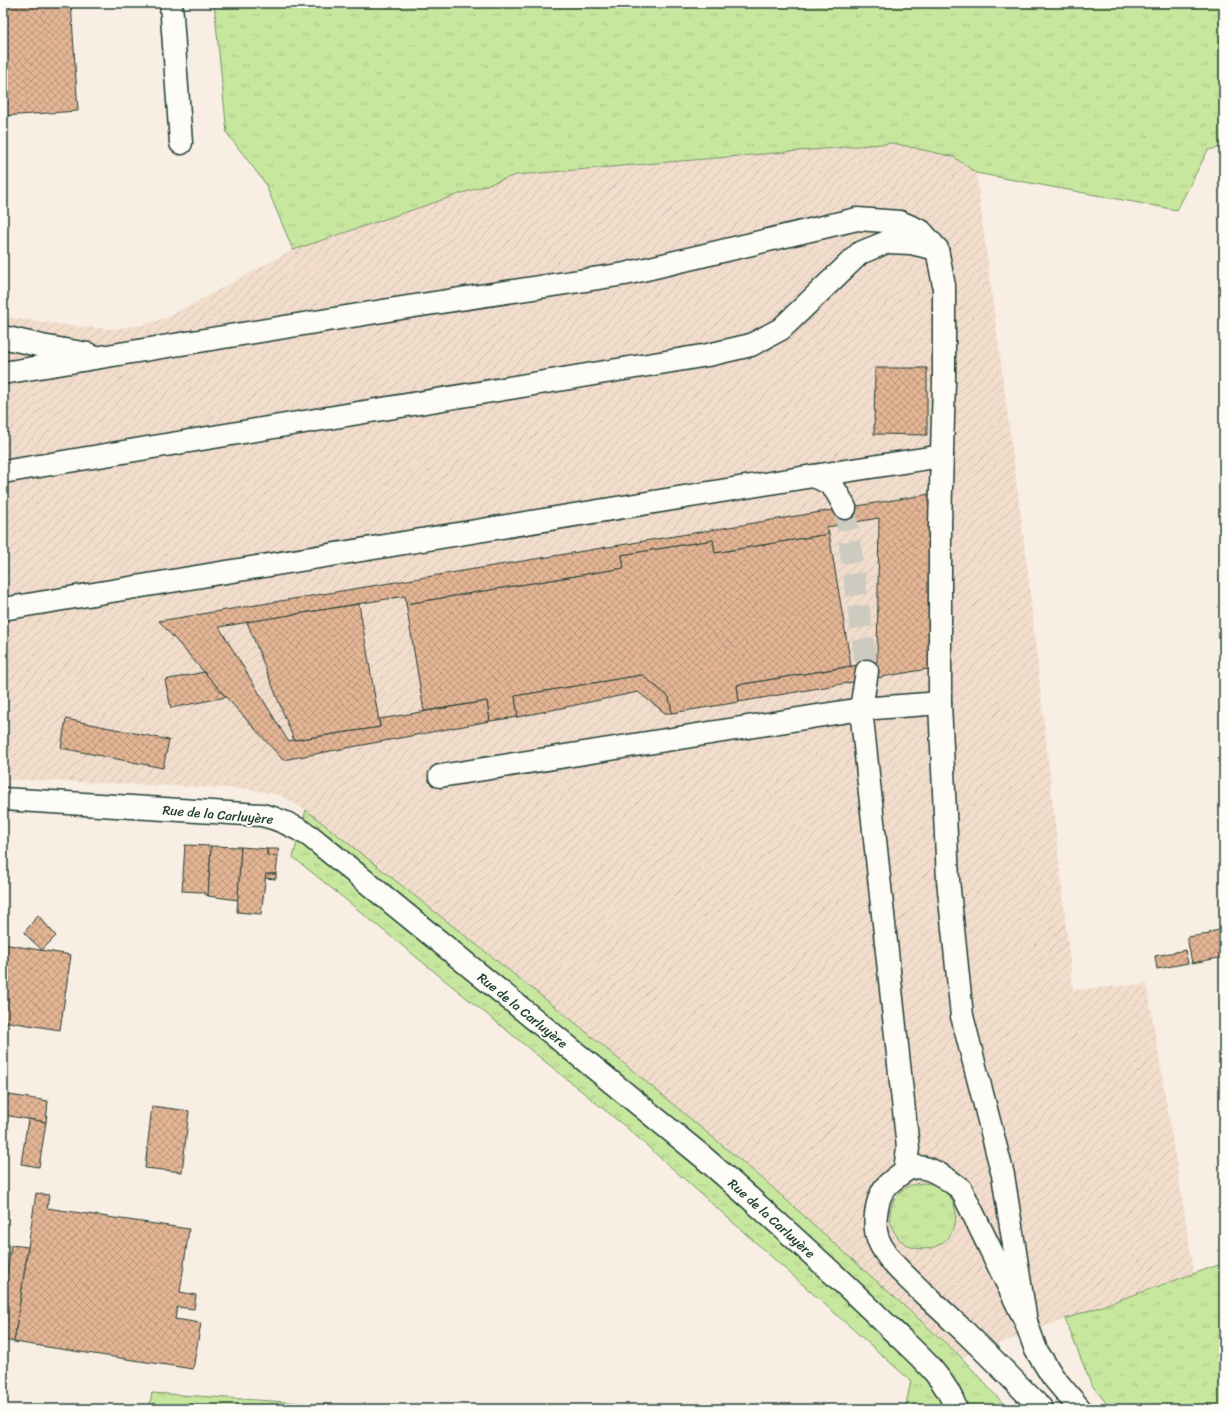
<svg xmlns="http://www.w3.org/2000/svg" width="1227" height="1412" font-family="Sriracha,sans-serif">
  <defs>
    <pattern id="industrial-furrows" width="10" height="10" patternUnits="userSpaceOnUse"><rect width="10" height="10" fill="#f2ddcc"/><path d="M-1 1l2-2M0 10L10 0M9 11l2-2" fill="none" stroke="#cfbfb0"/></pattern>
    <pattern id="grass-tufts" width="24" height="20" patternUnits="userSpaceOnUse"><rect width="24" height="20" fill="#c8e79e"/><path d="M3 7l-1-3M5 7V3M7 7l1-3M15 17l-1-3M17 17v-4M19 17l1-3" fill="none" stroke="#abc789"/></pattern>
    <pattern id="building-cross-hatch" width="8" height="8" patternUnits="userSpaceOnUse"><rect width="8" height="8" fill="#e4b595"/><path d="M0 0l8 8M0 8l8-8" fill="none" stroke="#b8947a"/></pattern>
  </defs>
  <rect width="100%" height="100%" fill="#f8eee3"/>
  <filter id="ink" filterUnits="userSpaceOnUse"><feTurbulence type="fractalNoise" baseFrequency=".025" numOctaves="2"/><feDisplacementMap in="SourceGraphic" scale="8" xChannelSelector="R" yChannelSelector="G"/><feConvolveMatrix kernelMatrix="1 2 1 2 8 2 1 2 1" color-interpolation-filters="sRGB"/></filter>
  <g filter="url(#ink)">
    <polygon fill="url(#industrial-furrows)" points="893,143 954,157 976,173 1026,556 1073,990 1147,984 1194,1273 961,1357 764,1180 573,1021 306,810 280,795 248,789 3,779 3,317 83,327 112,329 142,325 168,317 293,250 516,175"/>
    <g fill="url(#grass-tufts)" stroke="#749269">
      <polygon points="214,3 1224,3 1224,147 1208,150 1177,210 976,173 954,157 893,143 516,175 293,250 265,183 227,133"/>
      <polygon points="306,810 573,1021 764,1180 961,1357 1008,1409 905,1409 911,1381 627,1128 293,857"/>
      <circle cx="923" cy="1216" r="33"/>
      <polygon points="1224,1263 1224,1409 1111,1409 1091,1384 1065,1319"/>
      <polygon points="152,1393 391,1409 149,1409"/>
    </g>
    <g fill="url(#building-cross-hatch)" stroke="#1f3d34">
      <polygon points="3,3 71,3 78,111 3,116"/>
      <polygon points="875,368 927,368 927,435 874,434"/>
      <polygon points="936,493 933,668 739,702 737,685 877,662 879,518 827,527 829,534 715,553 713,540 622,555 624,568 406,604 405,596 219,627 288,741 380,727 379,719 487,701 490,721 283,760 226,697 159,621"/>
      <polygon points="829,534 851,666 737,685 739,702 672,713 669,697 642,675 515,696 518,717 490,721 487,701 424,711 406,604 624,568 622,555 713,540 715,553"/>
      <polygon points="359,604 380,727 294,740 247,622"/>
      <polygon points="204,672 226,697 171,708 165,680"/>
      <polygon points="642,675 669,697 672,713 665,713 638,692 518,717 515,696"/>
      <polygon points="66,719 169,740 163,768 61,748"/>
      <polygon points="185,845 211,846 208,896 202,892 182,891"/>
      <polygon points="211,846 241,847 238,900 208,896"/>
      <polygon points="241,847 267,849 267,855 278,856 276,874 266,874 261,914 237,912"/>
      <polygon points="267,849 279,849 278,856 267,855"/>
      <polygon points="266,874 276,874 276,879 265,878"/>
      <polygon points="38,915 56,936 42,950 24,933"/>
      <polygon points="1224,929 1224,957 1192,963 1187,937 1210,934 1210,932"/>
      <polygon points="3,944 71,955 60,1030 3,1021"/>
      <polygon points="1185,950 1188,963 1157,969 1155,956"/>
      <polygon points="3,1094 48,1101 46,1122 3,1115"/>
      <polygon points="152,1106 189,1111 182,1172 145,1168"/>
      <polygon points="28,1119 46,1122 39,1167 21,1164"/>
      <polygon points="36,1193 49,1195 47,1208 189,1229 180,1292 196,1295 194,1309 177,1307 175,1319 201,1323 193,1369 14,1342"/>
      <polygon points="11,1245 28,1247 14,1342 3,1340 3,1299"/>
    </g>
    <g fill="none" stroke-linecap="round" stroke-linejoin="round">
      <polyline stroke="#cdcbc0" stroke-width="22" stroke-dasharray="22 11" stroke-linecap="butt" points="845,508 867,671"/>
      <defs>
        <g id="minor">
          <polyline points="171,3 181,143"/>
          <polyline points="3,337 42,346 88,354"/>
          <polyline points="3,373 395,309 625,274 857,219 900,222 921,231 937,249 944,286 944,382 940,524 940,703 948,880 962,1016 1003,1175 1026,1322"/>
          <polyline points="3,472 708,355 751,345 781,329 860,253 887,242 911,243 937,249"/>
          <polyline points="813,476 942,456"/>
          <path d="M3 609 214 574 813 476C833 483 836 489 845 508"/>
          <polyline points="867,671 861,709 908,1148 905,1170"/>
          <polyline points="440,776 861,709 940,703"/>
          <path d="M3 799 262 815C280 819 294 826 310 836L702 1156C765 1211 828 1267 888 1326 912 1350 945 1375 956 1409"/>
          <path d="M1042 1409C1016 1383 991 1357 965 1332 951 1319 936 1305 922 1292 906 1276 887 1261 878 1239 873 1225 876 1201 884 1189 888 1183 897 1177 902 1173 921 1157 946 1178 961 1189L1026 1322 1036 1350 1053 1377 1080 1409"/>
        </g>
      </defs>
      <use href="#minor" stroke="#1f3d34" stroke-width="25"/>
      <use href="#minor" stroke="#fdfcf7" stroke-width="22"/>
    </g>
  </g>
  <g text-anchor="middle" stroke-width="4" stroke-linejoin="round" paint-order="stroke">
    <g font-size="13" fill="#1f3d34" stroke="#fdfcf7">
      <text transform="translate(218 814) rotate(5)" y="5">Rue de la Carluyère</text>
      <text transform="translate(523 1010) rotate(39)" y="5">Rue de la Carluyère</text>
      <text transform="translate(772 1218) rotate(42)" y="5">Rue de la Carluyère</text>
    </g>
  </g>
  <rect width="1227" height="1412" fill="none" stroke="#fdfcf7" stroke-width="16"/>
  <rect x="8" y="8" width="1211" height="1396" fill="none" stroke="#1f3d34" stroke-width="1.5" filter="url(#ink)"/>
</svg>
